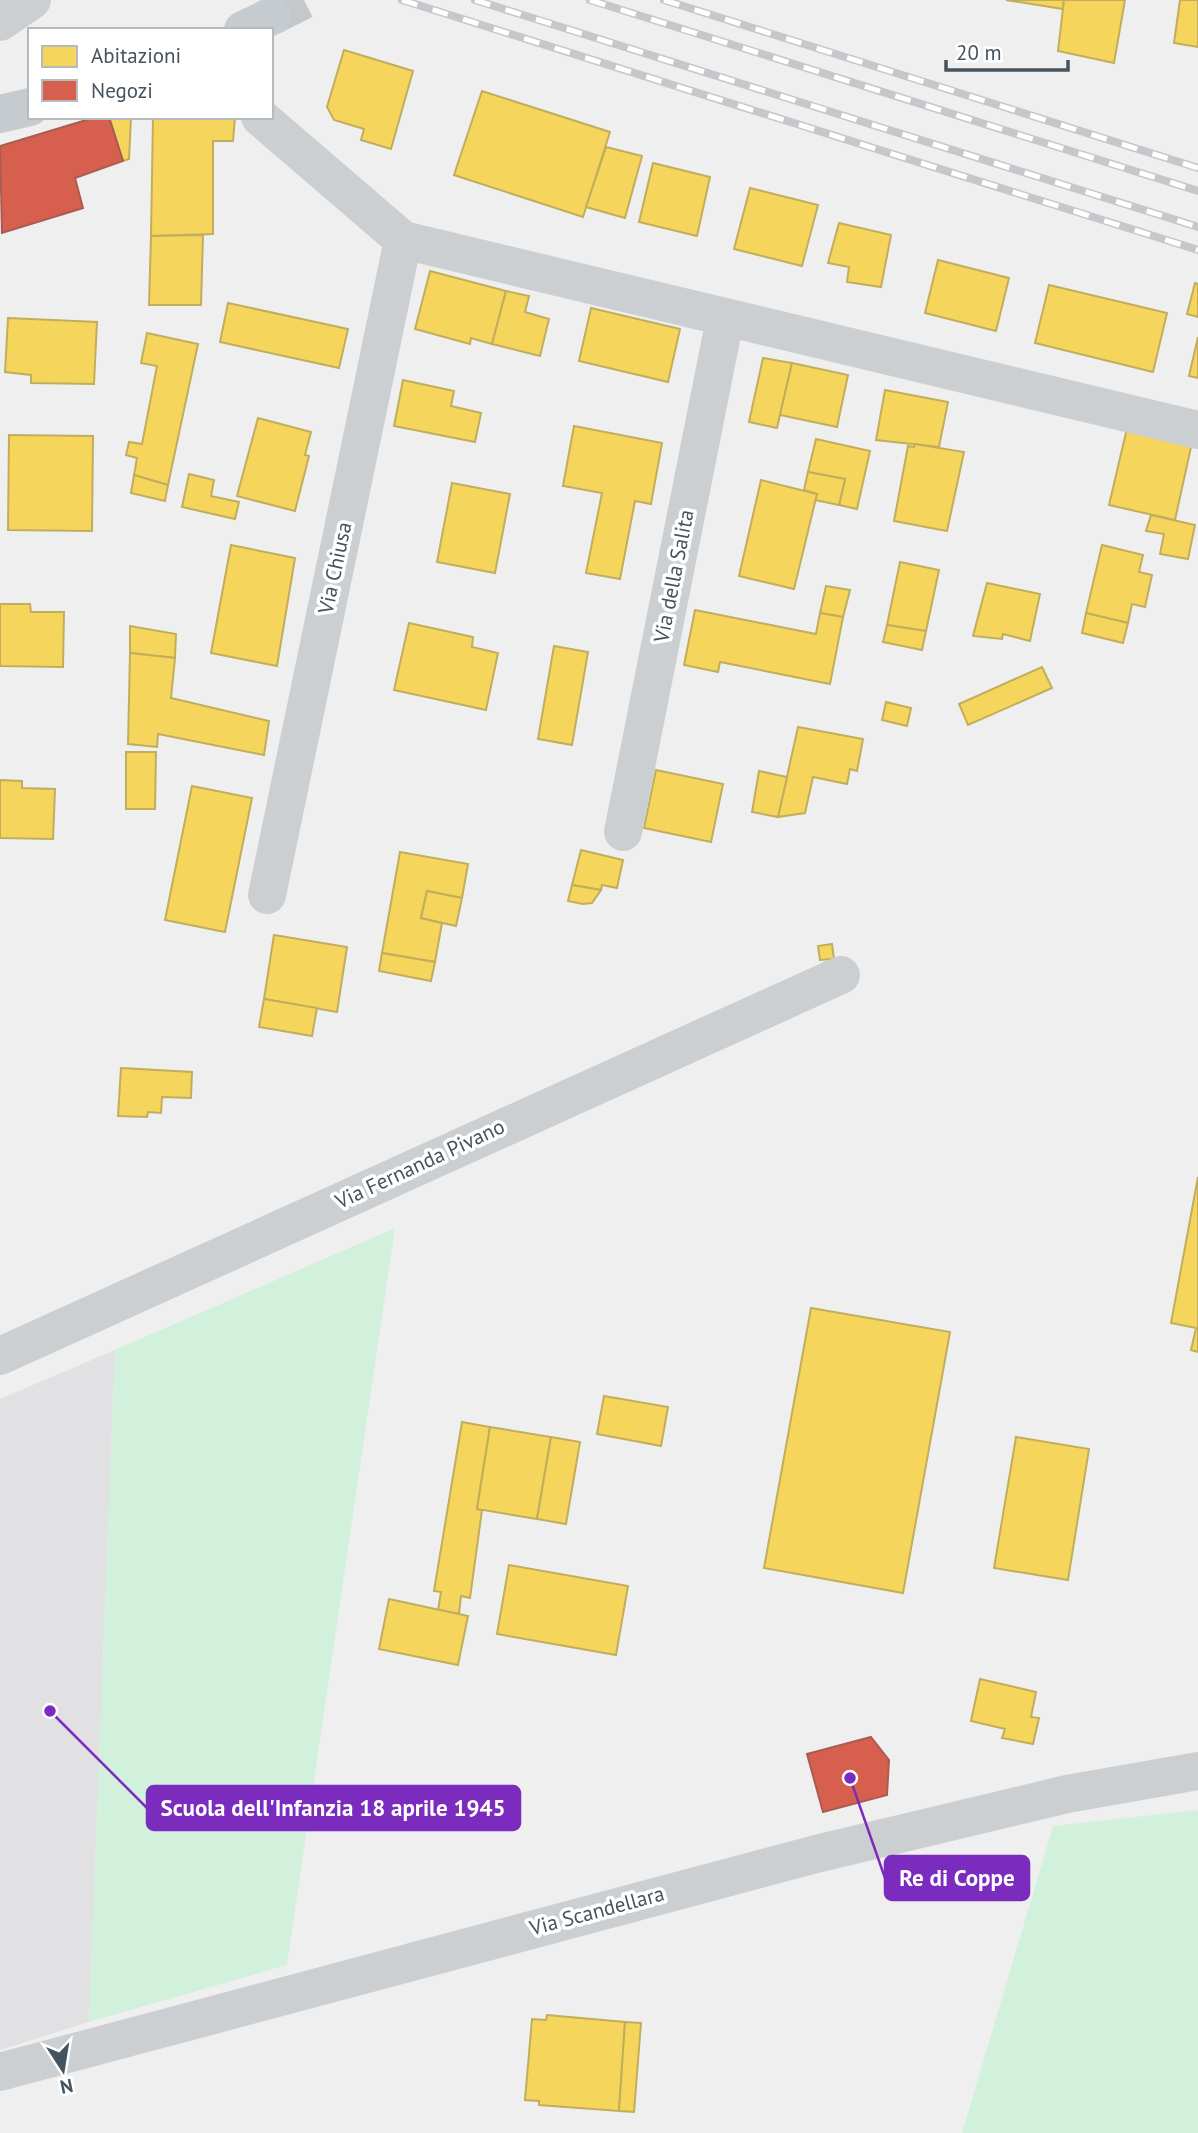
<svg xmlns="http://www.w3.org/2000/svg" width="1198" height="2133" font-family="'PT Sans',sans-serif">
  <rect width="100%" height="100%" fill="#f0efef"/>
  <polygon fill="#e1e0e2" points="115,1350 89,2022 0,2050 0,1399"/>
  <g fill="#d2f1dc">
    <polygon points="395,1228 287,1965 89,2022 115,1350"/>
    <polygon points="1198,1810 1198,2133 962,2133 1053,1826"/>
  </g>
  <g fill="#f6d55c" stroke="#c1ae5d" stroke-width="2">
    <polygon points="1006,0 1064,0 1063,9"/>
    <polygon points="1064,0 1125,0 1114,63 1058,51"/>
    <polygon points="1180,0 1198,0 1198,47 1174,43"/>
    <polygon points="344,50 413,71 391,149 361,140 364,129 334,120 327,107"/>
    <polygon points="482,91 610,132 583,217 454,175"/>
    <polygon points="109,117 131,117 129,159 123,161"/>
    <polygon points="153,117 235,117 233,141 213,141 213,234 151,236"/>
    <polygon points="606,147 642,156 625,218 586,207"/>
    <polygon points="653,163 710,177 697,236 639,222"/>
    <polygon points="750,188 818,205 802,266 734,249"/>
    <polygon points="839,223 891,235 881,287 847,282 849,267 828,263"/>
    <polygon points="203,235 201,305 149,305 151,236"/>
    <polygon points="938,260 1009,278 996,331 925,313"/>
    <polygon points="430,271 506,291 492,344 471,338 470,344 415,329"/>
    <polygon points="1195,283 1198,284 1198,317 1187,314"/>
    <polygon points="1049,285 1167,313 1153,372 1035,343"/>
    <polygon points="506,291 529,296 525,312 549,319 540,356 492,344"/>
    <polygon points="228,303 348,329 339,368 220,342"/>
    <polygon points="591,308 680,329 668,382 579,361"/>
    <polygon points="8,318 97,322 94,384 31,383 31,375 5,372"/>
    <polygon points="147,333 198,344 168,485 134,475 137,458 126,455 129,442 142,444 157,366 141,363"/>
    <polygon points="1198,337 1198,378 1189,376"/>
    <polygon points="763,358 792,363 777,428 749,422"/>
    <polygon points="792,363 848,375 837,427 780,415"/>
    <polygon points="403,380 454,391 451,406 481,413 475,442 394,426"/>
    <polygon points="885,390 948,402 939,447 876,440"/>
    <polygon points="258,418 311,432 305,455 309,456 295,511 237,496"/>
    <polygon points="1128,424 1193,438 1175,520 1109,505"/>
    <polygon points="574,426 662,443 651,504 635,501 620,579 586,573 602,493 563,486"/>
    <polygon points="9,435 93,436 92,531 8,530"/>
    <polygon points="816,439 870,451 857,509 839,505 845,479 808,472"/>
    <polygon points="915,444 964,452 947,531 894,521 908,446 914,447"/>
    <polygon points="808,472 845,479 839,505 815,500 817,494 804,490"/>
    <polygon points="189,474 214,480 211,496 239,502 235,519 182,507"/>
    <polygon points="134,475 168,485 165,501 131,493"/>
    <polygon points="761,480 817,494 794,589 739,576"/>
    <polygon points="452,483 510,494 495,573 437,562"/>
    <polygon points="1151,515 1195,525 1188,559 1160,554 1164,534 1146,531"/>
    <polygon points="231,545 295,558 277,666 211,653"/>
    <polygon points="1102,545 1143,555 1139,572 1152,575 1145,607 1132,604 1128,623 1086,613"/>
    <polygon points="900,562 939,570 926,631 887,625"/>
    <polygon points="987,583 1040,594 1030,641 1003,634 1002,639 973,636"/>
    <polygon points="826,586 850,590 843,617 820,613"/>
    <polygon points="0,604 30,604 31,612 64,612 63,667 0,666"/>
    <polygon points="695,610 816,634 820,613 843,617 830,684 720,662 718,672 684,665"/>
    <polygon points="1086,613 1128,623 1123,643 1082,633"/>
    <polygon points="409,623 473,637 472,647 498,653 486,710 394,690"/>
    <polygon points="887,625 926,631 922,650 883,642"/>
    <polygon points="130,626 176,634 175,658 130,653"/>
    <polygon points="554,646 588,652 572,745 538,739"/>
    <polygon points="130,653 175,658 171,698 269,721 264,755 158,734 157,747 128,744"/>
    <polygon points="1042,667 1052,688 968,725 959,704"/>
    <polygon points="886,702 911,708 907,726 882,720"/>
    <polygon points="798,727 863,739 857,771 850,769 847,784 813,777 805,813 778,817"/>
    <polygon points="126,752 156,752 155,809 126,809"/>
    <polygon points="656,770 723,784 711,842 644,828"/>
    <polygon points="759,771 787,777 778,817 752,812"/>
    <polygon points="0,780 22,781 22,788 55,789 53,839 0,838"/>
    <polygon points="192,786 252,798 225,932 165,920"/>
    <polygon points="581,850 623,860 617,888 602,885 601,890 572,885"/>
    <polygon points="400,852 468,864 462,898 427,891 421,918 442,923 435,962 382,953"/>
    <polygon points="572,885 601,890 592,903 583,904 568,901"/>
    <polygon points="427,891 462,898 456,926 421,918"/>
    <polygon points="274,935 347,947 337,1012 264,999"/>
    <polygon points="832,944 834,959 820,960 818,946"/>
    <polygon points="382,953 435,962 431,981 379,971"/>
    <polygon points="264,999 317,1008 312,1036 259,1027"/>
    <polygon points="121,1068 192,1072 191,1098 162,1097 161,1113 148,1112 147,1117 118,1116"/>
    <polygon points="1198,1177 1198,1352 1191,1350 1196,1328 1171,1323"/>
    <polygon points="811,1308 950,1332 903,1593 764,1568"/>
    <polygon points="604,1396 668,1407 661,1446 597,1434"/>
    <polygon points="462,1422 490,1427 477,1509 482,1510 470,1598 461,1596 459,1614 438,1610 441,1592 434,1591"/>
    <polygon points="490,1427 551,1437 537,1519 477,1509"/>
    <polygon points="551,1437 580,1442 566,1524 537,1519"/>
    <polygon points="1016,1437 1089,1449 1068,1580 994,1568"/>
    <polygon points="509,1565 628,1586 616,1655 497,1634"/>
    <polygon points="389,1599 468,1616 458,1665 379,1649"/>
    <polygon points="980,1679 1036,1692 1031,1717 1039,1718 1033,1744 1002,1738 1005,1729 971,1721"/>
    <polygon points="547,2015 625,2022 619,2111 539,2105 539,2101 525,2100 532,2019 546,2020"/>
    <polygon points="625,2022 641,2023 634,2112 619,2111"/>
  </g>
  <g fill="#d6604d" stroke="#aa5c52" stroke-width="2">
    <polygon points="96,117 109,117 123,161 75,178 83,208 2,233 0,146"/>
    <polygon points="871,1737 889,1760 887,1795 823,1812 807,1754"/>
  </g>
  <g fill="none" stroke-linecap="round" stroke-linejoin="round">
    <polyline stroke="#c5c8cb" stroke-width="38" stroke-dasharray="38 19" stroke-linecap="butt" points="272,16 304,0"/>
    <g stroke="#cbcfd1" stroke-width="38">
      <polyline points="0,22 32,0"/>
      <polyline points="260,117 403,240 1198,430"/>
      <polyline points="623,832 725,319"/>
      <polyline points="267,895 403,240"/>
      <polyline points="0,1356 841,975"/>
      <polyline points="0,2072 816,1854 1067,1794 1198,1771"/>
    </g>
    <g stroke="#c6cbcf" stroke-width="38">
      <polyline points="243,30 272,16"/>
      <polyline points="0,114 30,107"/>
    </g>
    <defs>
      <g id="rail">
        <polyline points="402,0 1198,250"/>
        <polyline points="475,0 1198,227"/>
        <polyline points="590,0 1198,191"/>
        <polyline points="664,0 1198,168"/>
      </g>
    </defs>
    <use href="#rail" stroke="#c5c7ca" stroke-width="8"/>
    <use href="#rail" stroke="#fff" stroke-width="5" stroke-dasharray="16" stroke-linecap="butt"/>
  </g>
  <g text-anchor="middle" stroke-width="7" stroke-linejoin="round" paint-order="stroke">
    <g font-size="21" fill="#45535e" stroke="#fff">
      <text transform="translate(335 568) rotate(-78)" y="7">Via Chiusa</text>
      <text transform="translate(674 576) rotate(-79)" y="7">Via della Salita</text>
      <text transform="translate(420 1164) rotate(-25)" y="7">Via Fernanda Pivano</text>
      <text transform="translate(597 1911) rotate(-15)" y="7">Via Scandellara</text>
    </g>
  </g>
  <path fill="none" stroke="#7b2cbf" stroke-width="2.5" d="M50 1711L147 1808M850 1778L885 1878"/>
  <g fill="#7b2cbf" stroke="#fff" stroke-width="2.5">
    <circle cx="50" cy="1711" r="7"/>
    <circle cx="850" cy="1778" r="7"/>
  </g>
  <g fill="#7b2cbf" stroke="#7b2cbf" stroke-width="2.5">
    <rect x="147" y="1786" width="373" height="44" rx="7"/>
    <rect x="885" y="1856" width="144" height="44" rx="7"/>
  </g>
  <g font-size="23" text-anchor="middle" font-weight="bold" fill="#fff">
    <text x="333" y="1816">Scuola dell'Infanzia 18 aprile 1945</text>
    <text x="957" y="1886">Re di Coppe</text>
  </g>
  <rect x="28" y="28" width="245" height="91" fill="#ffffff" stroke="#b5babf" stroke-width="2"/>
  <rect x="42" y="46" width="35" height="21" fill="#f6d55c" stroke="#b5babf" stroke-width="2"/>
  <text x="91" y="63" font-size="21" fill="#45535e">Abitazioni</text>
  <rect x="42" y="80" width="35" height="21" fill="#d6604d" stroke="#b5babf" stroke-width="2"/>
  <text x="91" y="98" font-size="21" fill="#45535e">Negozi</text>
  <g transform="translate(63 2070) rotate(168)" stroke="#ffffff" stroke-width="5" paint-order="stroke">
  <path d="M0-5L12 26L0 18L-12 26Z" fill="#45535e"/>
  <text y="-10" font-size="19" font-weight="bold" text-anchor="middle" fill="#45535e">N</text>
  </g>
  <path d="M946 60v10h122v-10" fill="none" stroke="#45535e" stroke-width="3.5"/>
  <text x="956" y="60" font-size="21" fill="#45535e" stroke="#ffffff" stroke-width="5" paint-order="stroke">20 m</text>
</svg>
